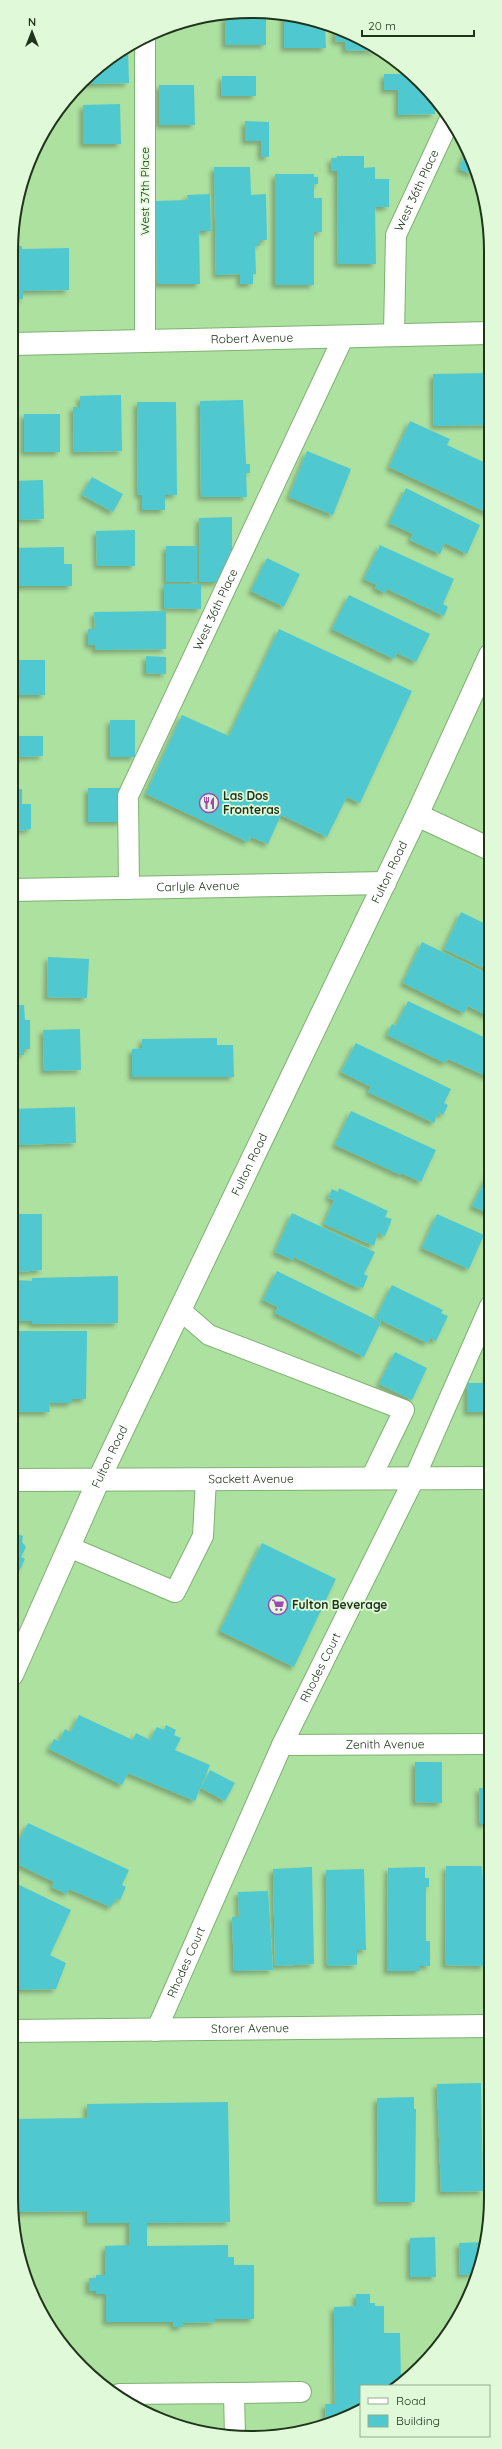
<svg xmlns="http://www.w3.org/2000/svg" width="502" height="2449" font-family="Quicksand,sans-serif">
  <defs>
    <filter id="shadow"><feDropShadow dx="-3.5" dy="3.5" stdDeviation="2" flood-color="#0004"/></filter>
  </defs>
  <rect width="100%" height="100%" fill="#ade1a0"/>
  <g fill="#4fc9cf" filter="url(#shadow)">
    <polygon points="266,14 266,45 225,45 225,17"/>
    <polygon points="284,14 325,26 326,48 284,48"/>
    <polygon points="335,29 357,36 378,51 345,50 345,42 335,41"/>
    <polygon points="128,49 129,83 86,84 105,61"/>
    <polygon points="384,74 410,74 421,81 434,100 435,114 398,115 398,90 384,90"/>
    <polygon points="222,76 256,76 256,96 221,96"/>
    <polygon points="159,85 194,85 195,125 159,125"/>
    <polygon points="120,104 121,144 83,144 83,105"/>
    <polygon points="245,121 269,122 269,157 261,157 261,141 245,141"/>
    <polygon points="467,149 474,175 459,169"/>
    <polygon points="337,156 364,156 364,168 375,167 375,179 389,179 389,207 375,207 376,264 338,264 337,171 332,171 331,158 337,158"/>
    <polygon points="214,167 250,167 251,195 266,194 267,240 260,240 260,246 255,246 256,274 253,274 253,284 240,284 240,274 216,275"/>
    <polygon points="275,174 314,174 314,177 318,177 318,184 314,184 314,198 322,198 322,232 314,232 314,285 275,285"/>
    <polygon points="210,194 211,231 199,231 200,284 157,284 156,201 188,200 187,195"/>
    <polygon points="22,246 22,249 69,248 69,290 23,291 23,299 13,299 13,247"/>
    <polygon points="490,373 490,425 434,426 433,374"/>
    <polygon points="121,395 122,451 74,452 73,407 80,407 80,396"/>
    <polygon points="243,400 246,464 250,464 250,473 246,473 247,497 201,497 200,401"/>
    <polygon points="137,402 176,402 177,495 165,495 165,510 142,510 142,495 138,495"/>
    <rect x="24" y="414" width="36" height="38"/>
    <polygon points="410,421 450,439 447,445 490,465 490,514 389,467"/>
    <polygon points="307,451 351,469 333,515 289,497"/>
    <polygon points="92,477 123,494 113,512 82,495"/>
    <polygon points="43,480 44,519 13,520 13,481"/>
    <polygon points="406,488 480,525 467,554 445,543 440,554 410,540 413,534 389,523"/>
    <polygon points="232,517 232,556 218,582 199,582 199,518"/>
    <polygon points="135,530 135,566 97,566 96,531"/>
    <polygon points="380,545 454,579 443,604 448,607 444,616 387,589 385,593 375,588 377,585 364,579"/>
    <rect x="166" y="546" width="31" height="36"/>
    <polygon points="64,547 64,564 72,564 72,586 13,586 13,548"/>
    <polygon points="267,558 300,574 284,607 251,591"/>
    <polygon points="164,584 201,584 201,609 164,608"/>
    <polygon points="349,595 430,634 416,662 397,653 394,659 332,629"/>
    <polygon points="166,611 166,649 95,650 95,645 88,645 88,629 95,629 94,612"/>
    <polygon points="13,614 15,614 16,650 13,650"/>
    <polygon points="279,629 412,691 360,803 347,797 327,837 281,815 268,844 251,837 248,842 146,794 182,715 229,736"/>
    <polygon points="146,656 166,657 166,674 146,673"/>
    <polygon points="13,658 17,658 17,660 45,660 45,695 18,695 18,700 13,700"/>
    <rect x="110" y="720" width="25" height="37"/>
    <polygon points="13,721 19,721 19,736 43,736 43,756 19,757 20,763 12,763"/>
    <rect x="88" y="788" width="34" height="34"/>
    <polygon points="12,789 22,789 22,804 31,804 31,829 12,832"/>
    <polygon points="461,912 490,926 490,971 444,949"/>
    <polygon points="422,942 490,975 490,1017 468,1006 464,1013 403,983"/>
    <polygon points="48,957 89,959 87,998 47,997"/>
    <polygon points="408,1001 490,1040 490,1073 488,1077 448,1059 445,1063 387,1035 392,1024 396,1026"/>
    <polygon points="12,1005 24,1005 25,1020 30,1020 30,1049 24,1049 24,1055 12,1055"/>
    <polygon points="80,1029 81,1070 44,1071 43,1030"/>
    <polygon points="217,1038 217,1045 233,1045 234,1077 132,1077 132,1049 142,1048 142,1039"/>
    <polygon points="356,1043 451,1089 444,1103 448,1105 443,1115 438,1113 434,1123 368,1092 371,1087 341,1072"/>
    <polygon points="75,1107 76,1143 13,1145 12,1109"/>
    <polygon points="351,1111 436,1150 421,1182 401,1173 401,1175 335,1145"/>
    <polygon points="490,1171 490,1214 472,1206"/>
    <polygon points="339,1188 388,1211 385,1217 392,1219 385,1236 378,1233 374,1246 324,1224 334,1200 328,1198 332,1189 338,1192"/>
    <polygon points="292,1213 375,1252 364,1274 368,1276 363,1288 359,1286 358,1288 294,1257 293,1260 275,1252"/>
    <polygon points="12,1214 42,1214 42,1270 17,1272 17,1280 32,1281 32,1278 118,1276 118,1323 32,1324 32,1321 12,1321"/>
    <polygon points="437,1214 484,1235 469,1269 422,1248"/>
    <polygon points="277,1271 381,1322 364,1357 275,1313 278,1307 263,1300"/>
    <polygon points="392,1285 443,1310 441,1313 448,1316 436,1341 430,1338 427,1343 376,1318"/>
    <polygon points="12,1328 17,1328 17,1331 87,1331 86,1399 72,1399 72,1403 49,1403 50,1412 12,1412"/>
    <polygon points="488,1341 490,1412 467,1412 467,1383 488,1383"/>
    <polygon points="395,1352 427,1368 412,1400 379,1384"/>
    <polygon points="12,1532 23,1536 22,1542 26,1547 21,1557 25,1559 16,1578 12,1576"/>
    <polygon points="262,1543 336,1579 294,1667 220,1631"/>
    <polygon points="79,1715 133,1740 136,1733 150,1740 157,1727 164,1730 166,1725 176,1730 174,1735 181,1738 175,1750 210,1765 195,1801 128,1773 122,1785 49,1749 54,1739 59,1741 65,1729 71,1732"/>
    <polygon points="415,1762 442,1762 442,1803 415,1802"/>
    <polygon points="210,1770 235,1783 225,1801 201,1788"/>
    <polygon points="479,1788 489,1788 489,1824 480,1824"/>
    <polygon points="28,1823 129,1870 122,1885 126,1887 120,1900 116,1899 111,1907 69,1889 67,1894 52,1887 54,1882 11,1861 11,1835 20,1839"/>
    <polygon points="446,1866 482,1866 485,1909 489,1909 489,1941 485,1941 485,1966 445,1965"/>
    <polygon points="312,1867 314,1964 275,1966 273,1869"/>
    <polygon points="425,1867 425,1878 429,1878 429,1887 426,1887 426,1941 430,1941 430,1966 420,1966 420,1971 387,1971 388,1868"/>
    <polygon points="364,1869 366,1950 357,1950 357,1965 327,1966 326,1870"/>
    <polygon points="11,1881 71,1910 50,1955 66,1963 56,1989 11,1990"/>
    <polygon points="268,1891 273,1970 234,1971 232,1917 239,1917 238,1892"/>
    <polygon points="481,2083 483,2191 441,2192 437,2084"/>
    <polygon points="414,2097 414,2109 416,2109 415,2202 378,2202 377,2098"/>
    <polygon points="228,2102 230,2222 147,2223 147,2246 228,2245 228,2257 234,2257 234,2265 254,2265 254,2319 215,2319 215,2322 182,2323 183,2327 174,2327 173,2322 106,2322 106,2294 96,2294 96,2291 89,2291 89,2278 96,2278 96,2275 105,2275 105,2246 129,2245 129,2223 87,2223 87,2211 14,2212 11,2198 11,2119 87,2118 87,2104"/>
    <polygon points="435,2237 436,2277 410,2277 410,2238"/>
    <polygon points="485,2242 474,2274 460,2275 459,2243"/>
    <polygon points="356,2294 370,2294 370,2303 375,2303 375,2306 384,2306 384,2333 400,2333 401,2383 396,2386 361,2386 361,2406 333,2423 326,2423 325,2404 335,2404 334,2307 356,2306"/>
  </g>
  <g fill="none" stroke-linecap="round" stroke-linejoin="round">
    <defs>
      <g id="service">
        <polyline points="145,41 145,342"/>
        <path id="s1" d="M394 334 396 235 449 121"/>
        <path id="s2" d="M129 889 128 796 343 338"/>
        <polyline points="180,1310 209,1335 404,1410 371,1478"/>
        <polyline points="69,1547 175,1592 203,1536 206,1479"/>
        <path id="s3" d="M282 1745 489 1744"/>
        <path id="s4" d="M156 2031 282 1745 414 1479 490 1306"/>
        <polyline points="234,2393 301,2392"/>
        <polyline points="119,2394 234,2393 235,2437"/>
      </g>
      <g id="minor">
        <path id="s5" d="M13 344 490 333"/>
        <polyline points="417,815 490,849"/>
        <path id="s6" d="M12 890 385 883"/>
        <path id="s7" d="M12 1480 490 1478"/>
        <path id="s8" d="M11 2031 489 2026"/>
      </g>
      <g id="secondary">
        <path id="s9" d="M12 1675 99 1479 417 815 490 655"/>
      </g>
    </defs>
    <use href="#service" stroke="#7fb172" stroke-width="22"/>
    <use href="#minor" stroke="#7fb172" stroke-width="24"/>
    <use href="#secondary" stroke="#7fb172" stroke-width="24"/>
    <use href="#service" stroke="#fff" stroke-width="20"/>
    <use href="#minor" stroke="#fff" stroke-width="22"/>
    <use href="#secondary" stroke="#fff" stroke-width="22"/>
  </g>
  <defs>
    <symbol id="restaurant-ring" viewBox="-11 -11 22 22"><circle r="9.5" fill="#e0fad9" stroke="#9f48b5" stroke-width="1.5"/><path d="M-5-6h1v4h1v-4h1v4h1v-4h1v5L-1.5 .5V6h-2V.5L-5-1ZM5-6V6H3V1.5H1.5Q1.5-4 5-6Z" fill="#9f48b5"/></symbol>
    <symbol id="supermarket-ring" viewBox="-11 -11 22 22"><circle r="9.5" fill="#e0fad9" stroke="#9f48b5" stroke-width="1.5"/><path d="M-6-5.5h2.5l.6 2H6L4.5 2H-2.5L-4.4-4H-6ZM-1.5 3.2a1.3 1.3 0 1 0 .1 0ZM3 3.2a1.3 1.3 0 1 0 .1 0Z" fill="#9f48b5"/></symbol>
  </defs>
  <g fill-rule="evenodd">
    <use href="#restaurant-ring" x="198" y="792" width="22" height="22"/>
    <use href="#supermarket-ring" x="267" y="1594" width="22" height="22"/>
  </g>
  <g text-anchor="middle" stroke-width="3.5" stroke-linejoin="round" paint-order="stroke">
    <g font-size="12" fill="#20341b" stroke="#e0fad9">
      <text dy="4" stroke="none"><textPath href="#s1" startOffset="148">West 36th Place</textPath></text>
      <text transform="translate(145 191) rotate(-90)" y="4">West 37th Place</text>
      <text dy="4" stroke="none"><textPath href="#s5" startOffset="239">Robert Avenue</textPath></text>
      <text dy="4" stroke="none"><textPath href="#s2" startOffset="299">West 36th Place</textPath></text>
      <text dy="4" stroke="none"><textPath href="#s9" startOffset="887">Fulton Road</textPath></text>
      <text dy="4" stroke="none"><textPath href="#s6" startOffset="186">Carlyle Avenue</textPath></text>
      <text dy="4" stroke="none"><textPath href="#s9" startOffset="563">Fulton Road</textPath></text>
      <text dy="4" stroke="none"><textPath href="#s9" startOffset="239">Fulton Road</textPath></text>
      <text dy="4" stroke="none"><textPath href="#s7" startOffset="239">Sackett Avenue</textPath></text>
      <text dy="4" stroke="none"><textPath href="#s4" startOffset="399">Rhodes Court</textPath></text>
      <text dy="4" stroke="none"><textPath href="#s3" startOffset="103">Zenith Avenue</textPath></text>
      <text dy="4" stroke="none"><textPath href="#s4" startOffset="75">Rhodes Court</textPath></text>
      <text dy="4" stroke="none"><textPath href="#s8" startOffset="239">Storer Avenue</textPath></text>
    </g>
    <g font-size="12" font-weight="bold" fill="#20341b" stroke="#e0fad9" text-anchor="start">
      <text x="223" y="800">Las Dos<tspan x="223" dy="14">Fronteras</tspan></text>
      <text x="292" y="1609">Fulton Beverage</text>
    </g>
  </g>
  <path d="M0 0H502V2449H0ZM251 18H251A233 233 0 0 1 484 251V2198A233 233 0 0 1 251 2431H251A233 233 0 0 1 18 2198V251A233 233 0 0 1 251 18Z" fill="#e0fad9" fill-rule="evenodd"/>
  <path fill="none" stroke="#20341b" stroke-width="2" d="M251 18H251A233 233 0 0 1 484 251V2198A233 233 0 0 1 251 2431H251A233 233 0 0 1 18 2198V251A233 233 0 0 1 251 18Z"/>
  <rect x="360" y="2385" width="130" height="52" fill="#e0fad9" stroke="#93ab8d"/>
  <rect x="368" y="2398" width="20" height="6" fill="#ffffff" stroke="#93ab8d"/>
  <text x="396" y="2405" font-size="12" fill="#20341b">Road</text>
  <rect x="368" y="2415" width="20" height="12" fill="#4fc9cf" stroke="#93ab8d"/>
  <text x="396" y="2425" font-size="12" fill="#20341b">Building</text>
  <g transform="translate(32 32)" stroke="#e0fad9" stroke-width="3" paint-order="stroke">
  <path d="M0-3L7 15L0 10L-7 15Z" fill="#20341b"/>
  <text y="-6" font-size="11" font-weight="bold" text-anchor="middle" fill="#20341b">N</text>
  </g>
  <path d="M362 30v6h112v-6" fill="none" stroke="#20341b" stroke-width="2"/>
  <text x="368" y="30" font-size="12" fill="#20341b" stroke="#e0fad9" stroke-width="3" paint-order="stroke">20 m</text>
</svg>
